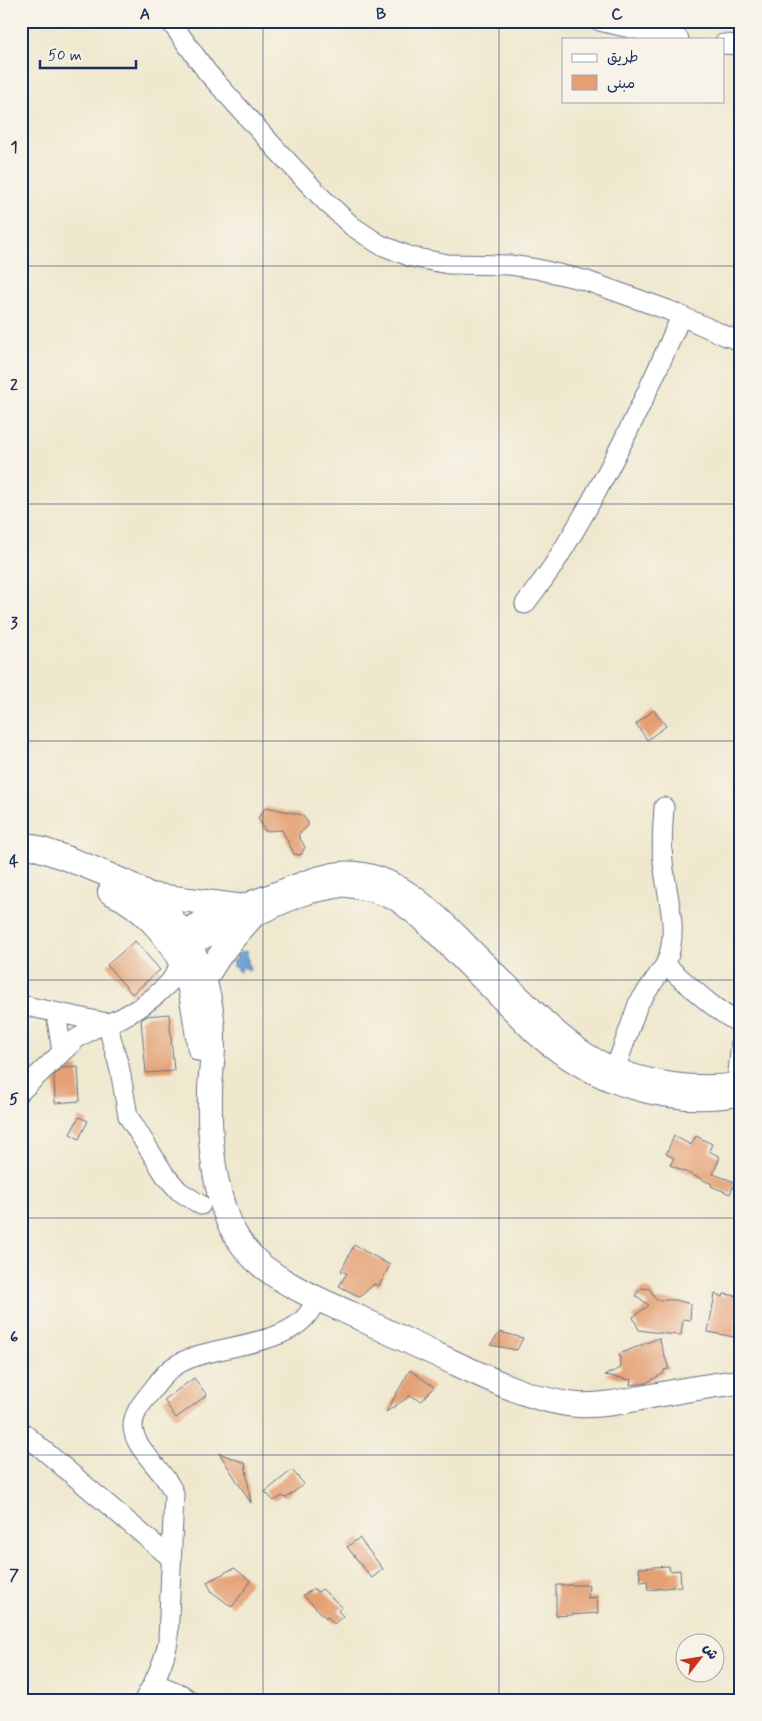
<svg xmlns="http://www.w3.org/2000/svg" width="762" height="1721" font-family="Mynerve,'Playpen Sans Arabic',sans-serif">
  <rect width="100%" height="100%" fill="#f7f3e8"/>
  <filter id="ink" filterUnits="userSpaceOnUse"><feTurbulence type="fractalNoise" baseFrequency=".02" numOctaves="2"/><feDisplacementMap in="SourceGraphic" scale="10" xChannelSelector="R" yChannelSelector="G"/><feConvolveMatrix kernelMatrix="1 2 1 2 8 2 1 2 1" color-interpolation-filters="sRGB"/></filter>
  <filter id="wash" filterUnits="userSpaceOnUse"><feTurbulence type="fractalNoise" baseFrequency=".0096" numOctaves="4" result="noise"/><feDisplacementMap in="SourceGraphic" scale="20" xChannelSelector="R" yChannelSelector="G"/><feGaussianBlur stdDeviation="1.12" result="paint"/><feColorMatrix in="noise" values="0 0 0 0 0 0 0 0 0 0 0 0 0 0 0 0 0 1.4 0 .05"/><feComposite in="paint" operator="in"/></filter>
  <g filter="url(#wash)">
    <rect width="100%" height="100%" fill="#efe8ce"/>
    <polygon fill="#699fd6" stroke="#42679a" points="246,951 250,970 242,967 241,972 238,971 238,968 233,966 233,960 237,959 236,954"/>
    <g id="blocks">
      <g fill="#e49f72">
        <polygon points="654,710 666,726 647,740 636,724"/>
        <polygon points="266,807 302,815 308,822 308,826 298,835 305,847 301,855 294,854 282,830 265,831 258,818"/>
        <polygon points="135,941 160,970 132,994 107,965"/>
        <polygon points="169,1014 174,1071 146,1073 141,1020 147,1016"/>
        <polygon points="78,1067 80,1101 55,1103 54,1076 62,1068"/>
        <polygon points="79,1117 88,1121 79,1139 70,1134"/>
        <polygon points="674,1136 691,1145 696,1136 712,1144 709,1151 720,1157 713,1174 735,1182 730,1194 711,1186 712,1184 670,1165 674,1158 666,1154"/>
        <polygon points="354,1245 390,1265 379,1286 374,1284 360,1297 339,1286 347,1273 341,1271"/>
        <polygon points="642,1288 650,1289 656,1300 675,1300 691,1304 690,1320 683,1319 681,1335 668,1334 639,1330 633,1317 649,1305 635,1295"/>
        <polygon points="715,1294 723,1297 724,1294 739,1296 734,1337 708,1332"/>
        <polygon points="500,1332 523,1338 517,1350 490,1345"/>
        <polygon points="659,1338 669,1369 664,1370 664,1373 646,1383 630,1385 631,1380 605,1375 621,1368 619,1354"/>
        <polygon points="410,1370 434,1387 422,1401 410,1396 386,1412"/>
        <polygon points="194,1378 207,1395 176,1418 164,1400"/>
        <polygon points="219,1453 245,1463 251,1503"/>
        <polygon points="292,1470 304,1484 286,1498 282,1496 274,1501 265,1492"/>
        <polygon points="359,1538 383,1569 372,1578 347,1547"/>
        <polygon points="669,1566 670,1571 680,1570 681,1586 648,1590 647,1581 641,1582 639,1568"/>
        <polygon points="234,1568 251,1581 232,1607 212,1592 207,1582"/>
        <polygon points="556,1585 589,1585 588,1598 597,1597 598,1613 556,1616"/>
        <polygon points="314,1589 318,1592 322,1589 342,1607 338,1611 343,1616 334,1624 327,1616 326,1618 303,1595"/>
      </g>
    </g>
  </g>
  <g filter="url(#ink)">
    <use href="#blocks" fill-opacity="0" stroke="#657085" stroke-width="1"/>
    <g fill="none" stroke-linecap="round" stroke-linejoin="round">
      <defs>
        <g id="minor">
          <polyline points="170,21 207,72 275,148 323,199 352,226 379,244 411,257 448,264 510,265 537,269 584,280 668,310 726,336 741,341"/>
          <polyline points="599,21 679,39"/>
          <polyline points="723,44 741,45"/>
          <path d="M525 604C535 590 547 576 556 561 605 483 645 400 681 316"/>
          <path d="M664 807C663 825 661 843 663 861 666 896 681 931 665 965"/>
          <path d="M175 943 190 945 297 898 313 893 344 887 372 892 396 901 422 921 534 1034C591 1084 666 1110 741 1096"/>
          <polyline points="21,1005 107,1023 120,1070 128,1116 165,1175 179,1191 201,1205"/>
          <polyline points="56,1013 62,1052"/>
          <path d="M616 1067 638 1004 665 965C690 985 712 1009 741 1024"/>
          <polyline points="737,1082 741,1042"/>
          <path d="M21 1091 76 1039 93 1029 121 1018 139 1008 155 996 170 982 181 964C163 928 204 920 229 910 246 902 264 896 282 889 304 881 324 872 347 871 395 871 431 907 462 938 481 958 501 977 521 996 542 1017 562 1037 587 1053 631 1080 690 1090 741 1082"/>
          <polyline points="21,1431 172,1559"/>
          <polyline points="154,1683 181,1694 189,1700"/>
          <path d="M144 1700C155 1681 164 1663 168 1642L174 1494C166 1471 134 1450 133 1427 133 1413 142 1403 150 1393 158 1383 166 1370 178 1364 214 1343 287 1348 310 1311 313 1307 315 1302 317 1297"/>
        </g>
        <g id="major">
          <path d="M21 843C50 852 78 862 106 874 120 880 136 886 149 895 155 900 162 907 167 913 199 949 214 997 213 1045 213 1061 210 1077 210 1093 209 1134 212 1178 227 1218 235 1238 251 1259 269 1271 296 1291 328 1303 358 1317 391 1334 425 1349 459 1365 497 1382 536 1402 578 1405 600 1406 620 1402 641 1398 674 1392 707 1385 741 1382"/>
          <path d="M110 892C145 907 177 944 188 981 194 1003 196 1027 200 1049"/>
          <polyline points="149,895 237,906"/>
          <path d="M205 980C217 956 233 938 251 918"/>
        </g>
      </defs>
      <use href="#minor" stroke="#657085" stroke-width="21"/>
      <use href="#major" stroke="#657085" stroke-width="26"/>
      <use href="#minor" stroke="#fff" stroke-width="19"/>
      <use href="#major" stroke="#fff" stroke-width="24"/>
    </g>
  </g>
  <path fill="none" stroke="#1b2f5e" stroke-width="1" stroke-opacity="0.55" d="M263 21V1700M499 21V1700M21 266H741M21 504H741M21 741H741M21 980H741M21 1218H741M21 1455H741"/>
  <rect width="762" height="1721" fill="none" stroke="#f7f3e8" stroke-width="55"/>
  <rect x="562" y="38" width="162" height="65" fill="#f7f3e8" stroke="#9fa5b1"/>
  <rect x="572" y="54" width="25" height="8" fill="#ffffff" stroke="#9fa5b1"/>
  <text x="607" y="62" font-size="15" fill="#1b2f5e">طريق</text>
  <rect x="572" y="75" width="25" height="15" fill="#e49f72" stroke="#9fa5b1"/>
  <text x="607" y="88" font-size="15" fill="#1b2f5e">مبنى</text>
  <g transform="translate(700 1658) rotate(59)"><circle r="24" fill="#f7f3e8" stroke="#9fa5b1"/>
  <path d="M0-4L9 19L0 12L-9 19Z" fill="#c8321e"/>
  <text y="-8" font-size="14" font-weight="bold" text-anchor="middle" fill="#1b2f5e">ش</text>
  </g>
  <path d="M40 60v8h96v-8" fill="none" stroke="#1b2f5e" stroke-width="2.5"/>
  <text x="48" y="60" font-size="15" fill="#1b2f5e" stroke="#f7f3e8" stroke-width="4" paint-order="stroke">50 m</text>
  <rect x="28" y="28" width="706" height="1666" fill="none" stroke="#1b2f5e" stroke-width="2"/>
  <g font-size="16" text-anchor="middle" font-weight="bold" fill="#1b2f5e">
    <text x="145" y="19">A</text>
    <text x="381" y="19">B</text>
    <text x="617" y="19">C</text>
    <text x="14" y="152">1</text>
    <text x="14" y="390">2</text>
    <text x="14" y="628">3</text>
    <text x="14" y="866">4</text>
    <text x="14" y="1104">5</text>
    <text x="14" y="1342">6</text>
    <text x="14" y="1580">7</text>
  </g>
</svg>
